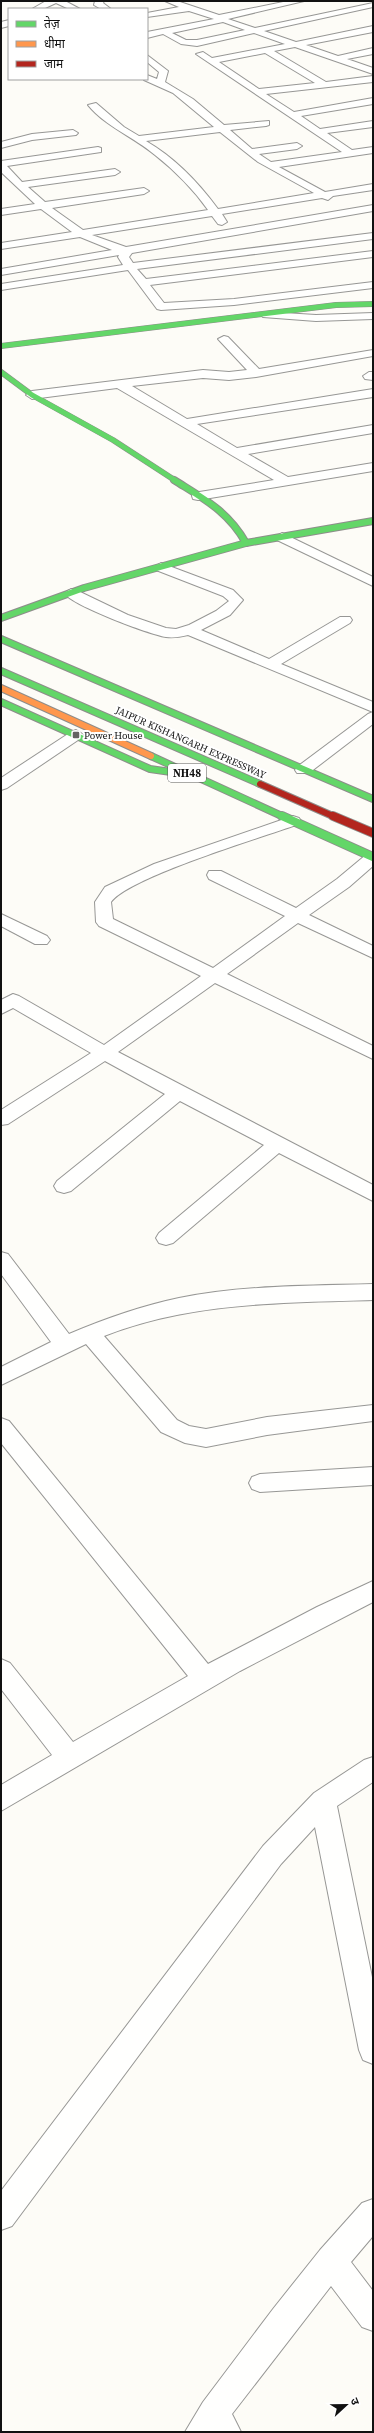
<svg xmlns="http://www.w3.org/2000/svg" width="374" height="2433" font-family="'Source Serif 4','Noto Sans Devanagari',serif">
  <rect width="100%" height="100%" fill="#fdfcf7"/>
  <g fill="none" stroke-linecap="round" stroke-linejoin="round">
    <defs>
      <g id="street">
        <polygon points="46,1 65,1 80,9 69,9 56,3 43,9 32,9"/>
        <polygon points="95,1 104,1 103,3 111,9 101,9 94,5"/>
        <path d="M165 1H177L219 15 288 1H304L228 19 255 28 373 3V7L264 31 296 42 373 26V32L306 45 338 56 373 48V54L347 59 373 68V74L295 47 274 51 326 82 373 76V82L266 94 294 112 373 98V104L301 116 320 129 373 121V127L327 133 352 150 373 147V153L279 167 325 192 373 184V190L333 196 328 200 322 198 222 214 227 222 222 225 218 224 212 216 92 235 126 247 373 205V211L132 253 129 257 133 263 373 233V239L137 269 146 279 373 251V257L150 285 164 303 234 299 373 282V288L234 305 161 310 157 309 128 270 1 290V284L123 265 118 257 119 255 1 275V269L112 250 80 237 1 249V243L72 232 41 209 1 215V209L35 204 1 172V161L98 147 101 148V152L7 166 22 182 115 169 120 172 115 175 28 187 45 202 144 188 149 191 144 194 52 208 83 230 208 210C194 190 174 170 155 155 134 137 106 127 88 105L96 103 124 127 139 136 214 127 173 93 144 80 147 79V75L157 79 159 72 147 62V55L168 71 165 82 193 99 224 125 269 121V125L266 126 230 130 252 149 297 143 302 146 297 149 259 154 271 162 342 152 196 54 203 52 212 58 285 44 254 33 197 46 181 44 163 34 147 38V32L214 19 189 11 147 17V13L179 7ZM223 22 245 30 197 40H186L172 33ZM265 53 315 83 259 89 219 62ZM220 132 258 162 314 193 218 209C199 183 174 157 146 141Z"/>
        <polygon points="9,20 9,26 1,28 1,22"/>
        <polygon points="73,130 78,133 76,135 32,140 1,148 1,142 32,134"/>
        <polygon points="267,312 316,315 373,313 373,319 316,321 263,317 261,315"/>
        <polygon points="224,336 228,337 259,369 373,350 373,356 256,377 229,380 203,378 132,386 187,419 373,389 373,397 197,424 237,448 373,425 373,433 248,454 288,477 373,463 373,471 198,500 193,499 192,496 193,493 274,480 117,388 32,399 26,395 32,391 203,370 229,372 247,370 218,339"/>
        <polygon points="369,372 373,372 373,380 365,379 363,376"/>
        <polygon points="282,533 373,577 373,586 277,540 275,537"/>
        <path d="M161 563 233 590 243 600 230 615 201 630 269 659 340 617H350L352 620 350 623 281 664 373 702V712L188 635C180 637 173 638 166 637 149 634 73 606 64 593L71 589 76 590 128 615 166 628 176 629 189 625 216 611 229 601 223 596 156 570 154 567Z"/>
        <polygon points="373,712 373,724 309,773 297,773 295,770 297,767 368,714"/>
        <polygon points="76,730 84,735 81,738 7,788 1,790 1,778 71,732"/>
        <path d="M293 816 299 818 301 821 299 824C263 837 129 877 111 902L113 919 213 968 285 916 209 879 207 875 209 871H221L296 908 337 879 367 854 373 852V866L349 887 309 915 373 946V958L298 923 227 974 373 1046V1059L215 983 118 1052 373 1185V1201L279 1153 173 1243 166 1245 159 1243 156 1238 159 1233 264 1145 180 1101 71 1191 64 1193 57 1191 54 1186 57 1181 165 1094 105 1061 8 1124 1 1125V1110L91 1053 13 1008 1 1014V1000L13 994 19 996 104 1045 201 976 99 926 96 922 95 902 105 887 154 864Z"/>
        <polygon points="1,914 47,936 50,940 47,944 35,944 1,926"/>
        <path d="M1 1252 8 1254 69 1334C104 1319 141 1306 179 1298 242 1285 308 1286 373 1284V1300C281 1303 191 1302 104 1336L177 1420 189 1426 206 1429 267 1417 373 1405V1421L267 1435 206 1447 185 1443 161 1432 86 1344 1 1385V1367L51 1342 1 1274Z"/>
        <polygon points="1,1418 9,1421 208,1664 317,1607 373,1581 373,1602 240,1671 1,1811 1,1785 52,1755 1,1689 1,1659 10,1663 73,1742 188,1676 1,1443"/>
        <polygon points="373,1467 373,1485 260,1492 252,1489 249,1483 252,1477 260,1474"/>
        <polygon points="373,1757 373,1782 337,1806 373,1982 373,2064 363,2060 359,2050 315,1827 281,1864 12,2226 1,2230 1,2191 263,1846 314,1793 364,1760"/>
        <polygon points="373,2199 373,2236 351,2262 373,2291 373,2331 362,2327 331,2286 232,2414 241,2432 185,2432 203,2402 273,2309 320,2250 362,2203"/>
      </g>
      <g id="fast-far2">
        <polyline points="1,346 336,305 373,304"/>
        <polyline points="1,372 32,395 113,440 176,481"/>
      </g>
      <g id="fast-far1">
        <polyline points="246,543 373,521"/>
        <path d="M1 618 84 588 246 543C228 511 204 499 174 480"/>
        <polyline points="1,639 373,799"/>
        <polyline points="1,671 260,784"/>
        <polyline points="1,702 150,769 192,775"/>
        <polyline points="151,756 284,817"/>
      </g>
      <polyline id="fast" points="282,816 373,857"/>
      <polyline id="slow" points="1,688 151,756"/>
      <polyline id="jam-far1" points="260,784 335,817"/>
      <polyline id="jam" points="333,816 373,833"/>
    </defs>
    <use href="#street" stroke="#979795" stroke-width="2"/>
    <use href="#fast-far2" stroke="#8e8d8b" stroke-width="6"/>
    <use href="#fast-far1" stroke="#8e8d8b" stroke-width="8"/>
    <use href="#fast" stroke="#8e8d8b" stroke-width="10"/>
    <use href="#slow" stroke="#8e8d8b" stroke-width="8"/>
    <use href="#jam-far1" stroke="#8e8d8b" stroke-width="8"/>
    <use href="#jam" stroke="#8e8d8b" stroke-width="10"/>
    <use href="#street" fill="#fffffe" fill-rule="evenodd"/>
    <use href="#fast-far2" stroke="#63d668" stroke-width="5"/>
    <use href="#fast-far1" stroke="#63d668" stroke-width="6"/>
    <use href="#fast" stroke="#63d668" stroke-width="8"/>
    <use href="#slow" stroke="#ff974d" stroke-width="6"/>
    <use href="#jam-far1" stroke="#b3261e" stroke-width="6"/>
    <use href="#jam" stroke="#b3261e" stroke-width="8"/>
  </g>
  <rect fill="#646362" stroke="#fff" stroke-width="1.5" x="72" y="731" width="8" height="8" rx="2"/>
  <g text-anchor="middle" stroke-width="4" stroke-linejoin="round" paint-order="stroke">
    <g font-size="10" fill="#111" stroke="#fff" text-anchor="start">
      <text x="84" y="739">Power House</text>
    </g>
    <g font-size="10" fill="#111" stroke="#fff">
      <text transform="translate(191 742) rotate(24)" y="4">JAIPUR KISHANGARH EXPRESSWAY</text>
    </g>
    <rect fill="#fff" stroke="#585858" stroke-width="1" x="168" y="764" width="38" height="18" rx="3"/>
    <g font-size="11" font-weight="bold" fill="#111">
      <text x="187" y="777">NH48</text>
    </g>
  </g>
  <rect width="374" height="2433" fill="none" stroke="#111111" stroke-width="4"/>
  <rect x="8" y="8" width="140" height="72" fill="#ffffff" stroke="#a0a0a0"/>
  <rect x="16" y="21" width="20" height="6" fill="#63d668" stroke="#a0a0a0"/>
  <text x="44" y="28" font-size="12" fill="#111111">तेज़</text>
  <rect x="16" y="41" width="20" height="6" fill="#ff974d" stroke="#a0a0a0"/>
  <text x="44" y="48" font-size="12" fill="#111111">धीमा</text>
  <rect x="16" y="61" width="20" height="6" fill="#b3261e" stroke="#a0a0a0"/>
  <text x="44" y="68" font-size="12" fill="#111111">जाम</text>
  <g transform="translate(346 2405) rotate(68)" stroke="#ffffff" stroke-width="3" paint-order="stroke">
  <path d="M0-3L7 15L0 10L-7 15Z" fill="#111111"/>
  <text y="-6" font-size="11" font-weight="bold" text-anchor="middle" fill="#111111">उ</text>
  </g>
</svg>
